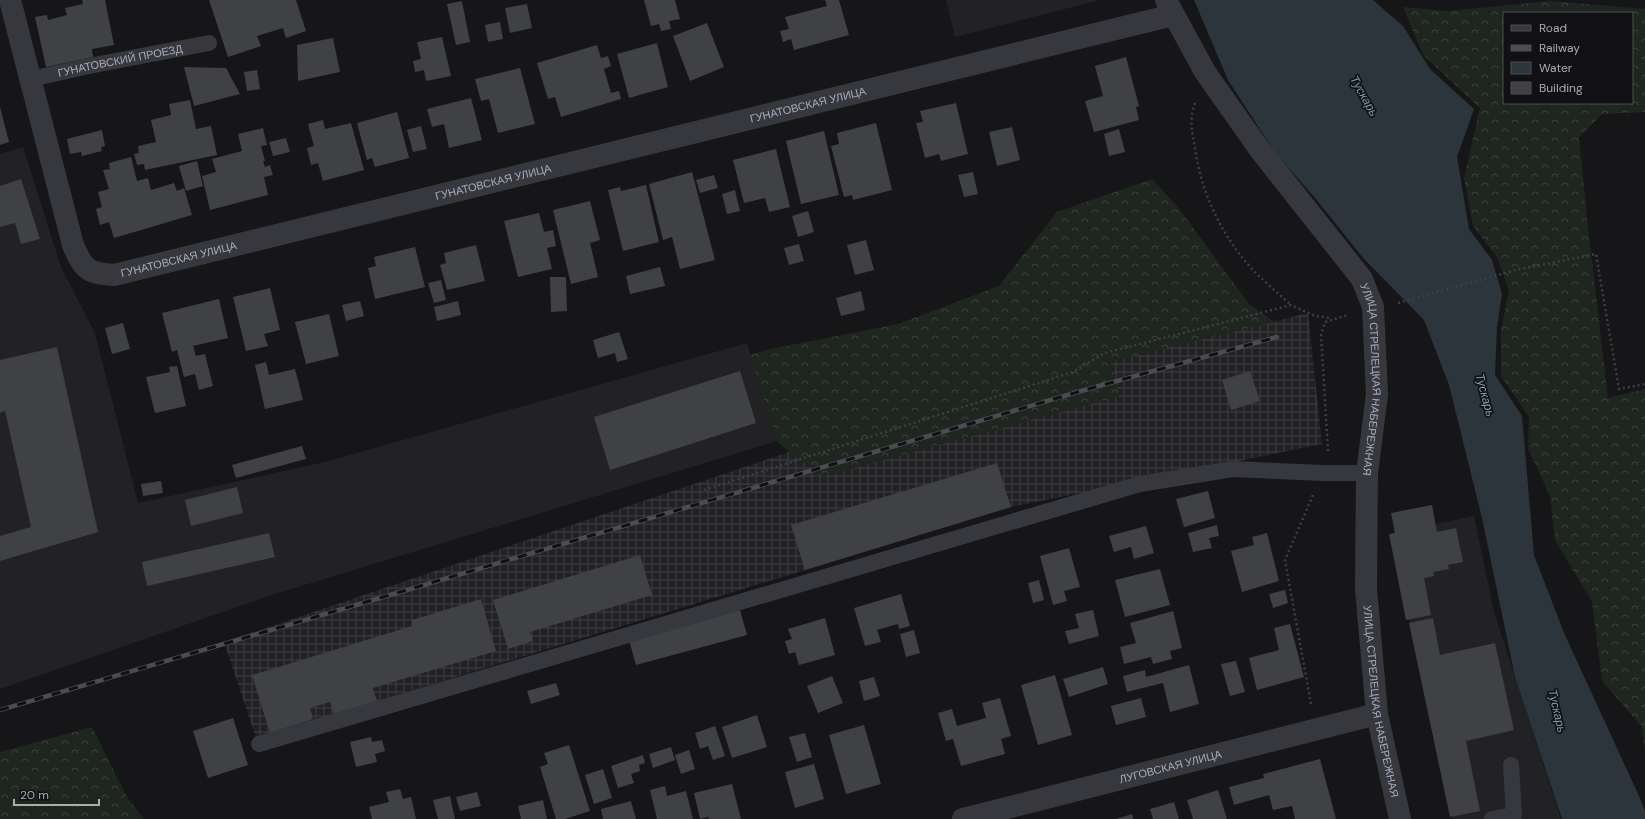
<svg xmlns="http://www.w3.org/2000/svg" width="1645" height="819" font-family="'DM Sans',sans-serif">
  <defs>
    <pattern id="industrial-grid" width="8" height="8" patternUnits="userSpaceOnUse"><rect width="8" height="8" fill="#222225"/><path d="M0 4h8M4 0v8" fill="none" stroke="#3f3f43"/></pattern>
    <pattern id="forest-crowns" width="20" height="18" patternUnits="userSpaceOnUse"><rect width="20" height="18" fill="#1e261f"/><path d="M2 6a3 3 0 1 1 6 0M12 15a3 3 0 1 1 6 0" fill="none" stroke="#3c433d"/></pattern>
  </defs>
  <rect width="100%" height="100%" fill="#161618"/>
  <g fill="#222225">
    <polygon points="946,0 1100,0 955,37"/>
    <polygon points="23,147 61,267 95,333 138,503 325,462 747,343 777,441 275,594 0,689 0,154"/>
    <polygon points="1474,516 1494,612 1561,819 1453,819 1413,638 1394,533"/>
  </g>
  <polygon fill="url(#industrial-grid)" points="1308,313 1322,444 1011,507 256,738 224,642 789,452 824,476 1119,396 1110,362"/>
  <g fill="url(#forest-crowns)" fill-rule="evenodd">
    <path d="M1551 1 1645 9V112L1602 114 1579 137 1587 218 1608 398 1645 389V751L1642 727 1602 681 1592 602 1555 540 1550 496 1528 449 1529 417 1501 376V328L1509 291 1497 257 1473 226 1464 178 1480 108 1423 55 1403 7 1446 11ZM1504 13H1632V103H1504Z"/>
    <polygon points="1152,179 1177,206 1249,304 1274,322 1110,362 1119,396 824,476 789,452 777,441 750,355 771,349 898,324 999,286 1057,212"/>
    <polygon points="92,727 127,797 144,819 0,819 0,752"/>
  </g>
  <polygon fill="#2c353c" points="1194,0 1373,0 1403,26 1430,69 1474,109 1457,157 1469,229 1492,260 1502,294 1497,327 1495,375 1522,416 1534,555 1564,633 1639,796 1645,811 1645,819 1562,819 1515,677 1482,518 1449,385 1424,320 1364,259 1315,198 1274,151 1228,80"/>
  <g fill="#404145">
    <polygon points="82,0 105,0 114,45 92,49 93,57 46,67 35,17 47,15 48,20 67,15 65,8 83,4"/>
    <polygon points="209,0 296,0 306,31 286,38 283,28 257,36 261,46 228,57"/>
    <polygon points="644,0 675,0 680,19 669,21 671,29 661,31 659,24 651,26"/>
    <polygon points="825,0 839,0 849,35 794,50 791,39 783,42 780,31 789,29 785,17 827,6"/>
    <polygon points="462,1 470,42 456,45 447,4"/>
    <polygon points="527,4 532,28 510,33 505,8"/>
    <polygon points="500,22 503,39 488,42 485,25"/>
    <polygon points="707,23 724,67 690,81 673,36"/>
    <polygon points="442,37 451,76 426,81 424,70 415,72 413,61 421,59 417,42"/>
    <polygon points="333,38 340,72 298,81 297,45"/>
    <polygon points="657,43 668,87 629,98 617,54"/>
    <polygon points="597,45 601,58 608,56 611,66 604,69 611,93 619,91 621,99 561,117 555,97 548,99 537,63"/>
    <polygon points="1126,57 1139,106 1136,107 1139,120 1094,132 1085,101 1103,96 1095,66"/>
    <polygon points="184,67 226,68 240,94 194,106"/>
    <polygon points="520,68 535,124 498,133 489,99 481,101 475,79"/>
    <polygon points="257,70 260,89 247,91 244,72"/>
    <polygon points="471,98 482,140 449,148 444,124 432,127 427,109"/>
    <polygon points="190,100 196,129 211,126 217,155 145,170 144,164 137,165 134,154 139,153 138,146 156,142 151,120 171,115 169,104"/>
    <polygon points="956,103 968,154 941,161 939,154 925,158 916,123 923,122 920,111"/>
    <polygon points="0,107 9,142 0,145"/>
    <polygon points="397,112 409,158 375,167 372,158 367,160 357,123"/>
    <polygon points="323,120 325,129 351,123 364,170 323,181 318,163 311,165 307,148 314,146 308,124"/>
    <polygon points="876,123 892,190 853,200 852,195 844,197 831,146 839,144 837,133"/>
    <polygon points="421,126 427,149 413,152 407,130"/>
    <polygon points="1012,127 1020,160 997,166 989,132"/>
    <polygon points="263,128 267,145 261,146 265,161 263,161 265,167 270,165 273,175 264,177 268,195 210,210 202,176 216,172 212,159 242,151 238,134"/>
    <polygon points="1119,129 1125,152 1109,156 1104,134"/>
    <polygon points="102,130 105,146 101,147 102,151 82,156 81,152 70,154 67,139"/>
    <polygon points="824,131 839,195 801,204 786,141"/>
    <polygon points="286,138 290,152 273,156 269,142"/>
    <polygon points="776,149 790,207 769,212 765,198 744,203 733,160"/>
    <polygon points="131,157 137,181 148,178 151,190 174,183 177,191 184,188 192,215 114,238 109,222 100,225 96,209 102,207 98,192 109,189 103,170 110,169 109,163"/>
    <polygon points="197,161 203,186 186,191 179,166"/>
    <polygon points="692,172 715,260 680,269 672,237 663,240 649,184"/>
    <polygon points="973,172 978,194 964,197 958,175"/>
    <polygon points="714,175 718,188 700,193 696,180"/>
    <polygon points="21,179 40,239 21,244 15,223 0,227 0,186"/>
    <polygon points="646,185 659,242 623,251 608,190 620,187 621,191"/>
    <polygon points="735,190 740,211 727,214 722,194"/>
    <polygon points="590,201 600,240 590,243 598,277 571,284 553,210"/>
    <polygon points="808,211 814,232 798,237 792,216"/>
    <polygon points="539,213 544,232 553,230 556,246 547,248 552,269 518,277 504,221"/>
    <polygon points="866,240 874,270 855,275 847,245"/>
    <polygon points="799,244 804,261 789,265 784,248"/>
    <polygon points="476,245 485,281 447,290 440,265 446,263 444,253"/>
    <polygon points="415,247 425,287 375,299 368,268 376,266 374,257"/>
    <polygon points="660,267 665,286 630,294 626,276"/>
    <polygon points="550,277 566,277 567,311 551,312"/>
    <polygon points="441,280 446,300 434,303 428,283"/>
    <polygon points="270,288 280,330 264,334 268,346 246,351 233,297"/>
    <polygon points="861,291 865,310 841,316 836,298"/>
    <polygon points="219,299 228,338 193,346 196,356 205,354 213,386 199,390 195,374 184,377 177,350 172,352 162,313"/>
    <polygon points="360,301 364,316 346,321 342,305"/>
    <polygon points="458,301 461,315 437,321 434,307"/>
    <polygon points="329,314 339,356 306,364 295,322"/>
    <polygon points="123,323 130,349 112,354 105,328"/>
    <polygon points="619,332 628,359 617,362 615,353 598,358 593,340"/>
    <polygon points="57,347 98,532 0,561 0,536 31,527 5,411 0,413 0,360"/>
    <polygon points="266,362 269,375 295,369 303,400 265,409 255,365"/>
    <polygon points="177,366 186,406 155,413 146,377 170,372 169,367"/>
    <polygon points="740,371 756,423 610,470 594,417"/>
    <polygon points="1250,371 1260,401 1231,410 1222,380"/>
    <polygon points="302,446 306,459 236,478 232,465"/>
    <polygon points="997,463 1011,507 805,570 791,525"/>
    <polygon points="161,481 163,493 143,496 141,484"/>
    <polygon points="237,487 243,513 191,526 185,500"/>
    <polygon points="1208,491 1215,518 1184,527 1176,499"/>
    <polygon points="1432,505 1437,532 1456,528 1463,562 1448,565 1449,569 1433,572 1434,576 1424,578 1431,615 1406,620 1389,534 1395,533 1391,513"/>
    <polygon points="1217,525 1219,536 1209,538 1212,548 1193,552 1188,533"/>
    <polygon points="1146,526 1154,553 1134,559 1131,547 1114,552 1109,536"/>
    <polygon points="269,533 275,557 147,586 142,562"/>
    <polygon points="1267,533 1279,581 1242,592 1231,551 1254,545 1252,537"/>
    <polygon points="1069,548 1080,587 1064,591 1067,601 1053,605 1040,556"/>
    <polygon points="640,555 652,595 530,632 533,641 508,649 493,600"/>
    <polygon points="1160,569 1170,605 1125,617 1115,580"/>
    <polygon points="1039,580 1044,600 1033,603 1028,583"/>
    <polygon points="1285,590 1288,603 1273,608 1269,594"/>
    <polygon points="901,594 910,626 899,629 898,624 877,630 881,642 865,646 854,608"/>
    <polygon points="481,599 496,651 373,688 377,701 334,714 330,702 310,708 313,719 270,733 252,675 412,626 412,620"/>
    <polygon points="740,610 747,635 636,665 629,640"/>
    <polygon points="1093,610 1099,636 1069,644 1065,631 1079,628 1075,614"/>
    <polygon points="1173,611 1182,648 1170,651 1172,659 1153,664 1151,657 1124,664 1120,647 1136,643 1130,623"/>
    <polygon points="825,618 835,655 799,665 795,652 789,654 785,641 792,639 788,629"/>
    <polygon points="1433,618 1440,655 1495,643 1514,730 1466,741 1480,811 1450,817 1409,623"/>
    <polygon points="1290,624 1304,677 1257,690 1249,658 1279,650 1274,628"/>
    <polygon points="914,630 920,653 906,657 900,634"/>
    <polygon points="1236,661 1245,692 1230,696 1221,664"/>
    <polygon points="1189,665 1199,704 1170,712 1163,683 1127,692 1123,676 1145,670 1146,677"/>
    <polygon points="1103,667 1108,684 1069,697 1063,679"/>
    <polygon points="1055,675 1072,735 1038,745 1021,685"/>
    <polygon points="832,676 843,703 818,713 807,686"/>
    <polygon points="874,677 880,696 864,701 859,681"/>
    <polygon points="556,683 560,695 531,704 527,691"/>
    <polygon points="1000,698 1011,736 1001,739 1005,754 961,766 953,739 946,741 938,713 952,709 957,726 986,718 982,703"/>
    <polygon points="1141,698 1146,717 1116,725 1111,706"/>
    <polygon points="757,715 767,747 732,758 722,727"/>
    <polygon points="233,718 248,765 208,778 193,731"/>
    <polygon points="864,725 881,784 846,794 829,735"/>
    <polygon points="715,726 725,756 713,760 708,746 700,749 695,733"/>
    <polygon points="805,733 812,757 797,762 789,737"/>
    <polygon points="371,737 372,742 382,740 385,751 375,754 377,762 356,767 350,742"/>
    <polygon points="569,745 590,811 565,819 556,819 540,767 548,764 544,753"/>
    <polygon points="671,747 675,760 653,768 649,754"/>
    <polygon points="689,750 695,769 681,774 675,755"/>
    <polygon points="643,755 645,763 639,765 640,771 631,774 634,783 618,788 611,766"/>
    <polygon points="1320,759 1336,819 1295,819 1292,806 1273,810 1269,795 1234,805 1229,787 1264,778 1263,774"/>
    <polygon points="814,764 824,799 795,808 785,772"/>
    <polygon points="603,769 612,798 594,804 585,775"/>
    <polygon points="732,784 741,819 709,819 708,817 700,819 694,793"/>
    <polygon points="665,786 667,796 686,791 693,819 657,819 650,790"/>
    <polygon points="400,789 403,799 411,797 416,819 372,819 369,807 389,802 386,792"/>
    <polygon points="1218,790 1227,819 1193,819 1187,800"/>
    <polygon points="477,792 481,806 460,811 456,797"/>
    <polygon points="450,796 455,819 438,819 433,800"/>
    <polygon points="543,800 547,819 521,819 518,806"/>
    <polygon points="631,801 636,819 603,819 601,809"/>
    <polygon points="1174,802 1179,819 1153,819 1150,809"/>
    <polygon points="1132,814 1133,819 1116,819"/>
  </g>
  <g fill="none" stroke-linecap="round" stroke-linejoin="round">
    <g stroke="#3d3f44" stroke-width="2.5" stroke-dasharray="2 3" stroke-linecap="butt">
      <path d="M1195 103C1189 120 1192 131 1195 148 1201 194 1224 241 1257 274 1268 285 1280 295 1291 305"/>
      <polyline points="1398,303 1516,270 1596,254 1619,389 1645,384"/>
      <polyline points="1328,451 1321,335 1325,322 1348,315"/>
      <polyline points="704,490 1073,372 1105,353 1291,305 1315,316 1331,318"/>
      <polyline points="1311,704 1285,560 1313,495"/>
    </g>
    <g stroke="#37383d" stroke-width="16">
      <path id="s1" d="M31 79 89 66 209 43"/>
      <polyline points="259,744 1140,484 1233,469 1323,473 1367,473"/>
      <polyline points="1492,819 1514,815 1511,765"/>
    </g>
    <g stroke="#37383d" stroke-width="22">
      <path id="s2" d="M10 0 73 245C84 270 87 273 114 275L1173 15"/>
      <path id="s3" d="M963 819 1377 714"/>
    </g>
    <path stroke="#37383d" stroke-width="22" id="s4" d="M1166 0 1205 72 1260 150 1362 279 1373 307 1377 394 1367 473 1366 589 1377 714 1400 819"/>
    <defs>
      <polyline id="rail" points="0,710 1088,389 1277,337"/>
    </defs>
    <use href="#rail" stroke="#4a4c52" stroke-width="4.5"/>
    <use href="#rail" stroke="#111113" stroke-width="3" stroke-dasharray="9" stroke-linecap="butt"/>
  </g>
  <g text-anchor="middle" stroke-width="3.5" stroke-linejoin="round" paint-order="stroke">
    <g font-size="11" fill="#a8adb8" stroke="#111113">
      <text dy="4" stroke="none"><textPath href="#s1" startOffset="91">ГУНАТОВСКИЙ ПРОЕЗД</textPath></text>
      <text dy="4" stroke="none"><textPath href="#s2" startOffset="1023">ГУНАТОВСКАЯ УЛИЦА</textPath></text>
      <text dy="4" stroke="none"><textPath href="#s2" startOffset="699">ГУНАТОВСКАЯ УЛИЦА</textPath></text>
      <text dy="4" stroke="none"><textPath href="#s2" startOffset="375">ГУНАТОВСКАЯ УЛИЦА</textPath></text>
      <text dy="4" stroke="none"><textPath href="#s4" startOffset="444">УЛИЦА СТРЕЛЕЦКАЯ НАБЕРЕЖНАЯ</textPath></text>
      <text dy="4" stroke="none"><textPath href="#s4" startOffset="768">УЛИЦА СТРЕЛЕЦКАЯ НАБЕРЕЖНАЯ</textPath></text>
      <text dy="4" stroke="none"><textPath href="#s3" startOffset="214">ЛУГОВСКАЯ УЛИЦА</textPath></text>
    </g>
    <g font-size="12" font-style="italic" fill="#7f9bb3" stroke="#111113">
      <text transform="translate(1364 96) rotate(61)" y="4">Тускарь</text>
      <text transform="translate(1485 395) rotate(75)" y="4">Тускарь</text>
      <text transform="translate(1557 711) rotate(77)" y="4">Тускарь</text>
    </g>
  </g>
  <rect x="1503" y="12" width="130" height="92" fill="#111113" stroke="#4d4f55"/>
  <rect x="1511" y="25" width="20" height="6" fill="#37383d" stroke="#4d4f55"/>
  <text x="1539" y="32" font-size="12" fill="#a8adb8">Road</text>
  <rect x="1511" y="45" width="20" height="6" fill="#4a4c52" stroke="#4d4f55"/>
  <text x="1539" y="52" font-size="12" fill="#a8adb8">Railway</text>
  <rect x="1511" y="62" width="20" height="12" fill="#2c353c" stroke="#4d4f55"/>
  <text x="1539" y="72" font-size="12" fill="#a8adb8">Water</text>
  <rect x="1511" y="82" width="20" height="12" fill="#404145" stroke="#4d4f55"/>
  <text x="1539" y="92" font-size="12" fill="#a8adb8">Building</text>
  <path d="M14 799v6h85v-6" fill="none" stroke="#a8adb8" stroke-width="2"/>
  <text x="20" y="799" font-size="12" fill="#a8adb8" stroke="#111113" stroke-width="3" paint-order="stroke">20 m</text>
</svg>
